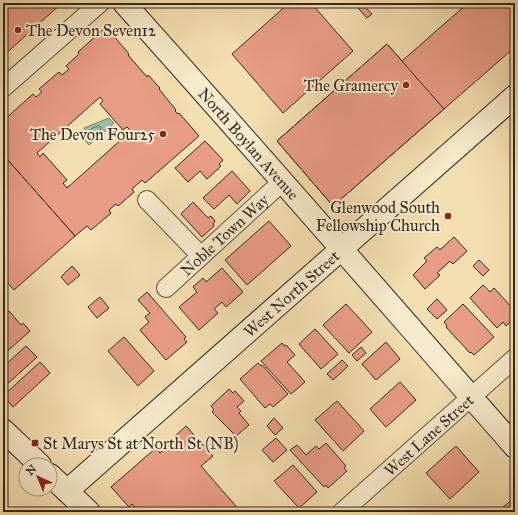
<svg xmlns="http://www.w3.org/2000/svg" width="518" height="515" font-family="'IM FELL Great Primer',serif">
  <rect width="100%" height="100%" fill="#f4dfb0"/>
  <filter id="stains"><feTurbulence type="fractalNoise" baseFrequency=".005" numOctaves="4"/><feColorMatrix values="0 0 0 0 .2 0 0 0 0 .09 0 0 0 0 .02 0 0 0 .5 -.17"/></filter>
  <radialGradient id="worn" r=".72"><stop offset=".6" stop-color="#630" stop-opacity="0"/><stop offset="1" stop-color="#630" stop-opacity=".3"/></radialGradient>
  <polygon fill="#9cbda8" stroke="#728271" points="109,118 114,123 89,145 81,136 86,131 84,128"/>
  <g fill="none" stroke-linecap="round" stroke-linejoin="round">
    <polygon stroke="#687363" stroke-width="1" points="99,126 101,127 101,129 91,139 88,138 87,136 91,129"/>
  </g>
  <g fill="#e99d86" stroke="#34291e" fill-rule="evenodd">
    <polygon points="3,3 62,3 3,56"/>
    <polygon points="289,3 311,3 353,51 283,113 232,54"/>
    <polygon points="468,3 515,3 515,47 333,206 277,141 387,44 402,61"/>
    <polygon points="362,4 372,14 367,18 358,8"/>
    <path d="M106 27 129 54 128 55 147 77 148 75 160 88 159 89 176 110 175 111 178 114 179 113 199 136 145 183 142 180 132 189 134 192 118 206 116 204 109 210 111 213 91 230 87 226 75 236 6 158 3 160V121L33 94 36 97 42 92 39 89 59 72 62 75 69 69 66 66 79 54 78 52ZM100 97 103 101 100 104 123 130 127 127 131 131 67 188 63 183 67 180 43 153 40 157 37 153Z"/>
    <polygon points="387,44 444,109 333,206 277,141"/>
    <polygon points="205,141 223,160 219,164 221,166 207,179 200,171 188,182 175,168"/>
    <polygon points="6,158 75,236 14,290 3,278 3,160"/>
    <polygon points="232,171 250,191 237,204 229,195 214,209 203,198"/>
    <polygon points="193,202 208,218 211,216 215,221 213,224 214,226 202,237 181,214"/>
    <polygon points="269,221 291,246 247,285 225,260"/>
    <polygon points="454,237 467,251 453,264 450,261 437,273 440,275 425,289 413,275 427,261 424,258 437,247 440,250"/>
    <polygon points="479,260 489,270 483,276 473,266"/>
    <polygon points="72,266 80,275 68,285 61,277"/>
    <polygon points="222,268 243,292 226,307 222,302 214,309 218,313 199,330 179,307 197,292 193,287 203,278 206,282"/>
    <polygon points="483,285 490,292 494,288 515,311 510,315 513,319 506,326 503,322 497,328 470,298"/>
    <polygon points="147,292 186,337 184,339 187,342 166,360 140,330 149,322 145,317 150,313 138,300"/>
    <polygon points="100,297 109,308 97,318 88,307"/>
    <polygon points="437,299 447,310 437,319 427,309"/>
    <polygon points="346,304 372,332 349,353 323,325"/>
    <polygon points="463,304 494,337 474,355 471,352 470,353 446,327 447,326 444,322"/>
    <polygon points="9,311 21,325 23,323 30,331 3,355 3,316"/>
    <polygon points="315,329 338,354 321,369 299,344"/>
    <polygon points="124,337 154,371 138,386 108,351"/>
    <polygon points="386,342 400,359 376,380 362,364"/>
    <polygon points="282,343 284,346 286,345 295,355 287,362 305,382 291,394 261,361"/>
    <polygon points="26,346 37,357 3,388 3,367"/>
    <polygon points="361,347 366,353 357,361 352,355"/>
    <polygon points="342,360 348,366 333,380 327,374"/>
    <polygon points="40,362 50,373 13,407 3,396"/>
    <polygon points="258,363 261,366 262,365 288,394 273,407 270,404 265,408 240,379"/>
    <polygon points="400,382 416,400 386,427 370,409"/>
    <polygon points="229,389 233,393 235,391 244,401 237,407 241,411 239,413 249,425 236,436 212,412 214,410 211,406"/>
    <polygon points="337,401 364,431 343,451 315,420"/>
    <polygon points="274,418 283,428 275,435 267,426"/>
    <polygon points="186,426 213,456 201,466 241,512 139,512 132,504 129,507 111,487 156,448 160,453 173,441 172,439"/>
    <polygon points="276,438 287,450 273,462 262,450"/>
    <polygon points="326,443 346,466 344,468 347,471 328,488 326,485 324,487 290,450 297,445 306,455 316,446 319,449"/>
    <polygon points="456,446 479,472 450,499 426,473"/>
    <polygon points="293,465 317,492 299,508 274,481"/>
    <polygon points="513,499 515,501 515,512 497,512"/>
  </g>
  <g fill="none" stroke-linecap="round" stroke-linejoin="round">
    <defs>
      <g id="street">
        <polyline points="3,88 100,3"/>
        <polyline points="147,200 201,256"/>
        <path id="s1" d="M166 288 283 181"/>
        <path id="s2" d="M342 512 515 358"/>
      </g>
      <g id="secondary">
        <path id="s3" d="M124 3C256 150 385 299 515 447"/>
        <polyline points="3,430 40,465"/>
        <polyline points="50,475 89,512"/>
        <path id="s4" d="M67 491 515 96"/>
      </g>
    </defs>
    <use href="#street" stroke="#645642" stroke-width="20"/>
    <use href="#secondary" stroke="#34291e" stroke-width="24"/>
    <use href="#street" stroke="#f8eacc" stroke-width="18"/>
    <use href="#secondary" stroke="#f8eacc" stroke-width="22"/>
  </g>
  <g fill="#8f2418" stroke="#f8eacc" stroke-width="1.5">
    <circle cx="18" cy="30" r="4"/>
    <circle cx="406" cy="85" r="4"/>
    <circle cx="163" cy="134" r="4"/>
    <circle cx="448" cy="216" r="4"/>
    <rect x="31" y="439" width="8" height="8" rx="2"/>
  </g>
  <g text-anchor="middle" stroke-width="4" stroke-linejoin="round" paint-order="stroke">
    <g font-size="16" fill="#34291e" stroke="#f8eacc" text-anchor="end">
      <text x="26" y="36" text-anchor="start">The Devon Seven12</text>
      <text x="398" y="91">The Gramercy</text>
      <text x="155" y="140">The Devon Four25</text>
      <text x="440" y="213">Glenwood South<tspan x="440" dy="18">Fellowship Church</tspan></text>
      <text x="43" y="449" text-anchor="start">St Marys St at North St (NB)</text>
    </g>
    <g font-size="16" fill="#34291e" stroke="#f8eacc">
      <text dy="6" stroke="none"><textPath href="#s3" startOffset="188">North Boylan Avenue</textPath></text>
      <text dy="6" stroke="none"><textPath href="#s1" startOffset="79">Noble Town Way</textPath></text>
      <text dy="6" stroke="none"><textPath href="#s4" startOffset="299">West North Street</textPath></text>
      <text dy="6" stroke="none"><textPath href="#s2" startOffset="116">West Lane Street</textPath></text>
    </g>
  </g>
  <rect width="518" height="515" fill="none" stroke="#f4dfb0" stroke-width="16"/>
  <rect x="4" y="4" width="510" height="507" fill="none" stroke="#34291e" stroke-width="2"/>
  <rect x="8" y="8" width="502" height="499" fill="none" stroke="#34291e"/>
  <g transform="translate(38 477) rotate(316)"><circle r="19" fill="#f8eacc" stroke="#aa9d86"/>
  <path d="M0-3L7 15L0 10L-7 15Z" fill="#8f2418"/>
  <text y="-6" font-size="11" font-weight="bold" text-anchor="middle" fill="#34291e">N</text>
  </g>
  <rect width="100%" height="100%" filter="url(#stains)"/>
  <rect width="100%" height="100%" fill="url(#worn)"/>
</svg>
